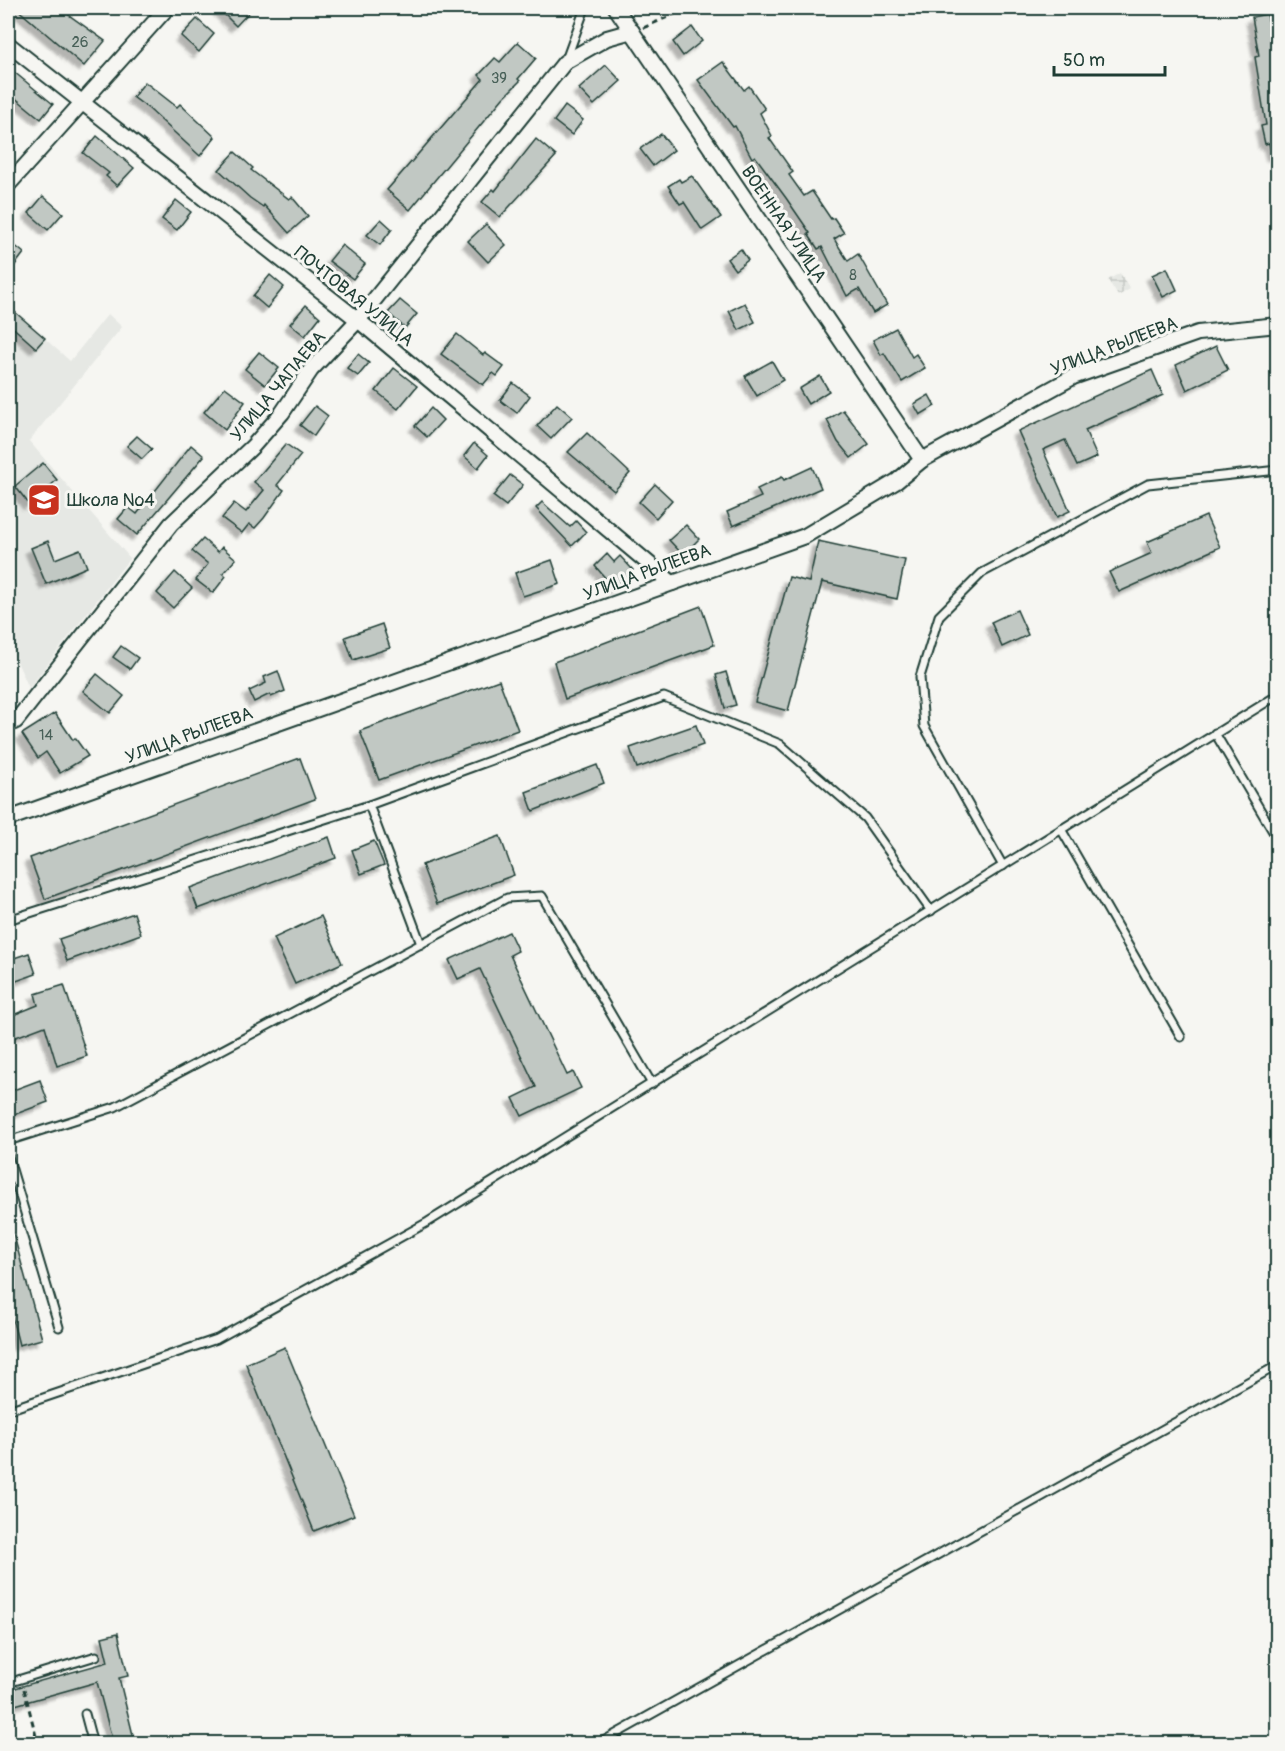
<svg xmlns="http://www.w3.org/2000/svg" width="1285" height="1751" font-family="Pangolin,sans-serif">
  <defs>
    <pattern id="industrial-grid" width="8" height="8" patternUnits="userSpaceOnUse" patternTransform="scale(1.5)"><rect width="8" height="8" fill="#e6e8e4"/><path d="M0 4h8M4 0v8" fill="none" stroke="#c5c8c4"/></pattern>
    <filter id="shadow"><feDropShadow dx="-5.5" dy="5.5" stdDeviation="1.5" flood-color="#0004"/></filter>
  </defs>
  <rect width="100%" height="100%" fill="#f6f6f2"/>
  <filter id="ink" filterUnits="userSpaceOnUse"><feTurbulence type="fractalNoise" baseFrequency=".0167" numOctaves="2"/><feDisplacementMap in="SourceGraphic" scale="12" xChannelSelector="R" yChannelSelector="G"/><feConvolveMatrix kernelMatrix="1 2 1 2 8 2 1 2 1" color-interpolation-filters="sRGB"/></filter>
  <g filter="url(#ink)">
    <polygon fill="#e6e8e4" points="8,306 70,361 108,314 122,327 29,441 130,558 29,688 8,642"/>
    <polygon fill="url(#industrial-grid)" points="1120,273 1130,289 1118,296 1108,280"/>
    <g fill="#c1c8c3" stroke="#1f3d34" stroke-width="1.5" filter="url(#shadow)">
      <polygon points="16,8 59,8 105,41 84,66"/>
      <polygon points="218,8 253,8 236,26"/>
      <polygon points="1267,14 1278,65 1278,154 1272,155 1269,143 1265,144 1261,126 1266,125 1255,57 1259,56 1252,17"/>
      <polygon points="197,19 214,34 199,52 181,36"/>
      <polygon points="692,27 702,41 683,56 673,42"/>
      <polygon points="518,42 536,58 518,79 520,81 503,98 410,210 387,190 483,79 479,75 495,58 500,62"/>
      <polygon points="723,62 744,90 749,86 765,109 760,113 772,136 769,138 793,172 789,175 804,196 812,191 831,219 834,218 844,233 834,239 848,261 858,254 887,305 873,313 859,289 847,296 822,247 818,249 808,234 810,233 786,198 755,156 752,158 735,126 733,127 698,80"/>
      <polygon points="606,65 621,81 594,105 579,89"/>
      <polygon points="8,67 53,104 41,119 8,92"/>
      <polygon points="145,82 177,107 180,104 215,137 200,156 149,109 133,97"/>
      <polygon points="565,106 583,120 572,135 554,121"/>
      <polygon points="661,134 674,150 653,166 640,149"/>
      <polygon points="97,136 134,168 117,186 106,176 109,173 83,153"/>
      <polygon points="536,139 556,156 500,217 482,202 493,189 495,191"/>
      <polygon points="235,152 253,168 251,170 289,199 292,197 308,216 289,233 264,205 263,207 250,198 219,170"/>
      <polygon points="692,176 721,217 702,230 684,202 680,204 668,186 679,179 681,182"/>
      <polygon points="43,196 63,213 48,230 29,213"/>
      <polygon points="176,200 191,212 177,230 162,219"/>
      <polygon points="381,219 392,229 380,245 367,235"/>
      <polygon points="486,224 506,245 488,262 468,241"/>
      <polygon points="8,240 24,253 8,274"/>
      <polygon points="342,245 365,264 353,279 329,261"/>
      <polygon points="741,249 748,260 735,270 727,259"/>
      <polygon points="1167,268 1177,290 1163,297 1152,275"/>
      <polygon points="270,275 284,287 267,308 253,296"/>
      <polygon points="400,300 417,314 405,328 388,313"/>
      <polygon points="745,303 755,322 739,330 729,311"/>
      <polygon points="306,305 320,317 305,336 290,324"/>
      <polygon points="8,306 45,338 36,348 8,323"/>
      <polygon points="896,328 912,357 916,354 925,368 902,382 884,353 881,355 873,340"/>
      <polygon points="457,334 483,355 485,353 504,367 497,376 493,373 483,385 441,354"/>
      <polygon points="1216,346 1228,370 1187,390 1176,365"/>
      <polygon points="259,352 279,368 265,385 245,369"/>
      <polygon points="358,354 369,363 358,376 347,368"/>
      <polygon points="772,361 783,380 757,396 745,376"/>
      <polygon points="394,368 417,386 398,409 376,391"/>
      <polygon points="1152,370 1163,395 1085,430 1097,457 1077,466 1065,440 1043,450 1070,511 1057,517 1018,431"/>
      <polygon points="820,376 829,391 808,404 799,389"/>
      <polygon points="513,383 530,396 517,413 500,400"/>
      <polygon points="225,387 245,402 225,430 204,412"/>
      <polygon points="929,395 935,406 920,415 914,404"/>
      <polygon points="557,404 572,417 551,439 537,426"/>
      <polygon points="315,406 328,416 314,436 300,425"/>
      <polygon points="431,408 443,420 427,437 415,426"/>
      <polygon points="843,410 869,444 851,458 838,442 827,420"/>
      <polygon points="587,433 630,473 614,491 568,452"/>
      <polygon points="137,436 152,449 142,459 127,446"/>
      <polygon points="474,443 488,455 478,468 464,456"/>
      <polygon points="286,444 301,455 277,485 284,490 264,518 255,528 249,524 242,533 222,518 234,503 246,512 264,490 254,482"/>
      <polygon points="191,445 204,456 137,535 118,519 128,507 137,514"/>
      <polygon points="43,463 57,480 29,504 15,486"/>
      <polygon points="812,467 821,488 733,526 727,512 761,497 757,489 782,477 784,480"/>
      <polygon points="510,475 523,485 506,506 493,496"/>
      <polygon points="655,484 672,500 656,518 639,502"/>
      <polygon points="542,502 570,527 576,521 586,532 572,546 536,508"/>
      <polygon points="1206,516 1220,547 1119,592 1109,572 1152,553 1147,542"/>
      <polygon points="686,525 699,539 683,555 669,540"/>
      <polygon points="203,539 218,552 222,547 236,559 223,573 226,576 213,593 196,580 208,564 192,551"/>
      <polygon points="48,541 55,559 80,549 87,567 46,584 31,548"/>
      <polygon points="818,541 905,560 897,599 822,582 788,711 755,702 789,577 809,582"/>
      <polygon points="607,554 614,562 620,556 633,570 614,588 595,566"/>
      <polygon points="552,560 560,584 523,596 515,573"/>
      <polygon points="175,572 192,588 173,608 157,593"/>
      <polygon points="701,606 714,645 565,699 554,662"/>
      <polygon points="1017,610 1028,635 1002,647 991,622"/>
      <polygon points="382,624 390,648 353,660 345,637"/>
      <polygon points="121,646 138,658 130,669 113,657"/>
      <polygon points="278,671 285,691 271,697 270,694 254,702 249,691 266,683 264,677"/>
      <polygon points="726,672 736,705 725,708 716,675"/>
      <polygon points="97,674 124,696 110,713 83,691"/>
      <polygon points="499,680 518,730 379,780 360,731"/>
      <polygon points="55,713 73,740 75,738 88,756 60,773 46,752 38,758 22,734"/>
      <polygon points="696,725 703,745 637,768 630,748"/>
      <polygon points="300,758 315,799 45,899 30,858"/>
      <polygon points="597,765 604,783 533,811 526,792"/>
      <polygon points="500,836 514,875 437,904 422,865"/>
      <polygon points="329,837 336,858 198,909 190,888"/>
      <polygon points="374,841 384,865 361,874 352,850"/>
      <polygon points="134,913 141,934 67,961 59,939"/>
      <polygon points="321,916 342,963 295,984 274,938"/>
      <polygon points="509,932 518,951 510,955 567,1075 573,1072 581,1088 522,1116 513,1098 536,1087 480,969 458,979 449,960"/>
      <polygon points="29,953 36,974 8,984 8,960"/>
      <polygon points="64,985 87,1056 57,1066 45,1026 8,1040 8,1017 38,1005 35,994"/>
      <polygon points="40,1080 48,1102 8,1117 8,1092"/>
      <polygon points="8,1225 11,1225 42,1339 19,1345 8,1302"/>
      <polygon points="285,1347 354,1515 314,1531 246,1364"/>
      <polygon points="118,1633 128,1676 119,1678 135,1743 113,1743 97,1682 8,1707 8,1690 108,1662 102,1637"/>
    </g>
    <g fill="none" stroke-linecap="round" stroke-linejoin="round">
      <defs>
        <g id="service">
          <polyline points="566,60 585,8"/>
          <polyline points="1215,733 1278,840"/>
          <polyline points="369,805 421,944"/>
          <polyline points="1061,829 1181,1037"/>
          <polyline points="1003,866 924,726 920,677 939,616 982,573 1148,484 1278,470"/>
          <polyline points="8,920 369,805 664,697 780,744 865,818 931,911"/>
          <polyline points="8,1141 115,1107 507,898 542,896 652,1084"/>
          <polyline points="8,1156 59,1327"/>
          <polyline points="8,1410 217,1339 428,1222 1278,695"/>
          <polyline points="8,1683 96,1656"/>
          <polyline points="85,1714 93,1744"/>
          <polyline points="598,1744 1278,1365"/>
        </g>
        <g id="minor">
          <polyline points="616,8 922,460"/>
          <polyline points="8,44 358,320 672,583"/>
          <polyline points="8,185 167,8"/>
          <polyline points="8,725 16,721 171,524 253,446 282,413 311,370 358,320 565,62 607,38 632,31"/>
          <polyline points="8,819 805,536 897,481 922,460 1073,377 1198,333 1278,325"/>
        </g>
      </defs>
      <use href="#service" stroke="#1f3d34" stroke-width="11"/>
      <use href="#minor" stroke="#1f3d34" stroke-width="18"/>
      <g stroke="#1f3d34" stroke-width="3" stroke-dasharray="6 4.5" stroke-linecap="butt">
        <polyline points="643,28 688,8"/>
        <polyline points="24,1689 38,1744"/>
      </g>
      <use href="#service" stroke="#f6f6f2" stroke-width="7"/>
      <use href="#minor" stroke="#f6f6f2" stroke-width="14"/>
    </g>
  </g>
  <defs>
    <symbol id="school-square" viewBox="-11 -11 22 22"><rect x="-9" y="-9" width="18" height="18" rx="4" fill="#c8321e" stroke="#f6f6f2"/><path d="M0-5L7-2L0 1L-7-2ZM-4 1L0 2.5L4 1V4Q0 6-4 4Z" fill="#fff"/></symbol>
  </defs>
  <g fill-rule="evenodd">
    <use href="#school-square" x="25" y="481" width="38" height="38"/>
  </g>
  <g text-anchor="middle" stroke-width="6" stroke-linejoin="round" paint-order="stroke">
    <g font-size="15" fill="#486058">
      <text x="80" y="47">26</text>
      <text x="499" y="83">39</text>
      <text x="853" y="280">8</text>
      <text x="46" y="740">14</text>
    </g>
    <g font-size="18" fill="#1f3d34" stroke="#f6f6f2">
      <text transform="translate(784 224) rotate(56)" y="6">ВОЕННАЯ УЛИЦА</text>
      <text transform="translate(354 296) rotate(39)" y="6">ПОЧТОВАЯ УЛИЦА</text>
      <text transform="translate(1114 346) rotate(-21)" y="6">УЛИЦА РЫЛЕЕВА</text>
      <text transform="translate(278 386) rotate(-50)" y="6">УЛИЦА ЧАПАЕВА</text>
      <text transform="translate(647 572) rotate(-20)" y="6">УЛИЦА РЫЛЕЕВА</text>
      <text transform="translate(189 735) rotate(-20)" y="6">УЛИЦА РЫЛЕЕВА</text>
    </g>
    <g font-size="18" fill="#1f3d34" stroke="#f6f6f2" text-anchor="start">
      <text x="67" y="506">Школа №4</text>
    </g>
  </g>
  <rect width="1285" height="1751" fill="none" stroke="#f6f6f2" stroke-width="30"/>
  <rect x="15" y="15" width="1255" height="1721" fill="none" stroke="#1f3d34" stroke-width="2" filter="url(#ink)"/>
  <path d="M1054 66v9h111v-9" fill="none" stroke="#1f3d34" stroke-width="3"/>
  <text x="1063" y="66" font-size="18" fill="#1f3d34" stroke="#f6f6f2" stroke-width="4.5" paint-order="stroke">50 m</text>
</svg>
